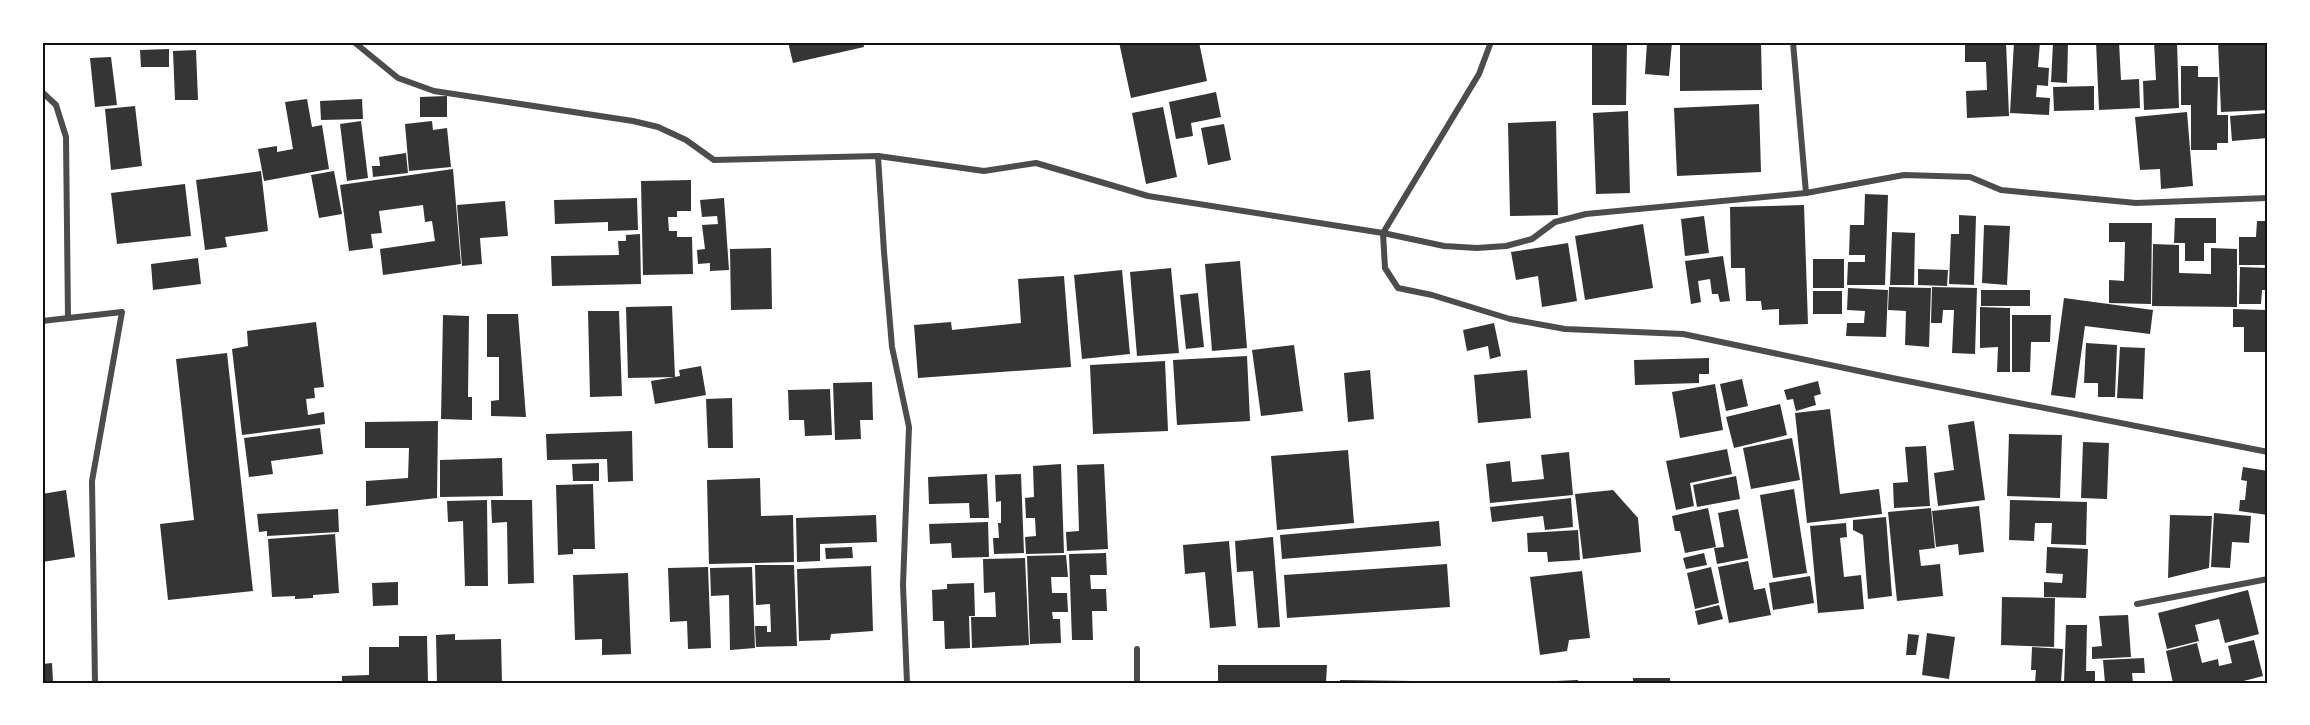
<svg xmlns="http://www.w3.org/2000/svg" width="2310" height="725" font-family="'PT Sans',sans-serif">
  <rect width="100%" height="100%" fill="#fff"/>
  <g fill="#353535">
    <polygon points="788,42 863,42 864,47 793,63"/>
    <polygon points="1119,42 1199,42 1207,81 1131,98"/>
    <polygon points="1592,42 1627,42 1626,105 1592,105"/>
    <polygon points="1647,42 1672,42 1669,76 1645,74"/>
    <polygon points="1680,42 1761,42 1762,90 1680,91"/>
    <polygon points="1965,42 2006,42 2009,116 1967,118 1966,91 1987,90 1986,62 1965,62"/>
    <polygon points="2014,42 2040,42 2038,67 2049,68 2048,86 2037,85 2036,97 2050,98 2049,115 2010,113"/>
    <polygon points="2096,42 2119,42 2121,80 2139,79 2140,108 2099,110"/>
    <polygon points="2154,42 2177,42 2179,108 2144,110 2143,81 2156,80"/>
    <polygon points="2218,42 2268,42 2268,110 2221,112"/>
    <polygon points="2053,43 2068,44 2067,83 2051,82"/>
    <polygon points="169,49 169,67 141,67 140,50"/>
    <polygon points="196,50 198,100 175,100 173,51"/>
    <polygon points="111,57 117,105 95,107 90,58"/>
    <polygon points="2181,66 2198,66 2198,77 2218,77 2217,115 2228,115 2228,143 2217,143 2217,150 2191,150 2191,105 2181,105"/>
    <polygon points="2094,86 2094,110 2054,111 2053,87"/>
    <polygon points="1216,92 1221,117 1191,123 1193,136 1176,139 1169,102"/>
    <polygon points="447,96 447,117 420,117 420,97"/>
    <polygon points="307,99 312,127 322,125 329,169 264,181 258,149 277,146 277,152 293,149 285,102"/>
    <polygon points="362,99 363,119 321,120 320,101"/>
    <polygon points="1759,104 1761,172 1677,176 1674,108"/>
    <polygon points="135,106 142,166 111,170 105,109"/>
    <polygon points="1163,107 1177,177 1146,184 1132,113"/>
    <polygon points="1628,111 1630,193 1596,194 1593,113"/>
    <polygon points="2187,112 2193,186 2161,189 2160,169 2140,170 2135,117"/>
    <polygon points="2268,113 2268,138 2232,141 2230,116"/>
    <polygon points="361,121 368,178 347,181 340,124"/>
    <polygon points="432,121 433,130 447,128 451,167 409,171 405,124"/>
    <polygon points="1556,121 1558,215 1510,216 1508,123"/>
    <polygon points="1224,124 1231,160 1208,165 1201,128"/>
    <polygon points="406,153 408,173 373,177 372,166 380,166 379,157"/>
    <polygon points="453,169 461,264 383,275 380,249 435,241 432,221 425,222 423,205 379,211 382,233 371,234 373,248 349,251 340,185"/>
    <polygon points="261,171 268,231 225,237 227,247 205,250 196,180"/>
    <polygon points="334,171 342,214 319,218 311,175"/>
    <polygon points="691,180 691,211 677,211 677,217 668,217 669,231 677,231 677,237 692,237 693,274 643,275 641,181"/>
    <polygon points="185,184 191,236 117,244 111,193"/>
    <polygon points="1865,194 1888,195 1885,285 1847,285 1848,262 1865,262 1865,255 1849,255 1850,225 1864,225"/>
    <polygon points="637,198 638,230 608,231 608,222 555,224 554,200"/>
    <polygon points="724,198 729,270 710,271 710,263 698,264 697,250 705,249 702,225 718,224 717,216 702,217 700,200"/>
    <polygon points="505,201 508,236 480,238 482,264 462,266 457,205"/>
    <polygon points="1804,205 1808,324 1779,325 1779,309 1762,310 1761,301 1746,301 1745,268 1731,268 1730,207"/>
    <polygon points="1959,215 1976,216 1974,285 1949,284 1951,234 1959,234"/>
    <polygon points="1704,216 1709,253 1685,256 1681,219"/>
    <polygon points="2175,218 2216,218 2216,243 2204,243 2204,261 2185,261 2185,243 2174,243"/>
    <polygon points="2257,221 2268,221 2268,265 2239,265 2239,237 2256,237"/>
    <polygon points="2109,223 2152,223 2151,304 2109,303 2109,280 2124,281 2125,242 2109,242"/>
    <polygon points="1643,224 1653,288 1585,300 1575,236"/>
    <polygon points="1984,225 2010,226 2007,285 1982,283"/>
    <polygon points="1892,232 1915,233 1914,285 1890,285"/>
    <polygon points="640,234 641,284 552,286 551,256 619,255 618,241 626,241 626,235"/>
    <polygon points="1568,243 1577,301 1542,307 1538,276 1516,280 1511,252"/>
    <polygon points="2153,244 2179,245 2179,273 2211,274 2211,248 2237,249 2237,307 2152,306"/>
    <polygon points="771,248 772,309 731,310 730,249"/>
    <polygon points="1723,256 1730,301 1720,302 1718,294 1712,294 1710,279 1698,281 1701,302 1691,304 1685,261"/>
    <polygon points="198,258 201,284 153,290 151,264"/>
    <rect x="1813" y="259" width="31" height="29"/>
    <polygon points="1240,261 1247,348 1212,351 1205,264"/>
    <polygon points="2240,267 2268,268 2268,290 2262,290 2261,304 2239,304"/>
    <polygon points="1171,268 1179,353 1137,356 1130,272"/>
    <polygon points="1918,269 1948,270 1947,286 1918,285"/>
    <polygon points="1122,270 1130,354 1082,359 1074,275"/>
    <polygon points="1064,276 1071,367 918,378 914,325 951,322 952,330 1021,323 1018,279"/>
    <polygon points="1889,287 1931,288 1929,347 1905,345 1906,311 1888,310"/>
    <polygon points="1932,287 1977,288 1975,354 1952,353 1954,310 1943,310 1942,323 1931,323"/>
    <polygon points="1848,288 1888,290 1886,337 1846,336 1847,323 1864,323 1865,311 1847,310"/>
    <rect x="1981" y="290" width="49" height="16"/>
    <rect x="1813" y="291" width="29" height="23"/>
    <polygon points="1198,293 1204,347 1186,349 1180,295"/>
    <polygon points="2064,298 2153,310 2150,334 2085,326 2075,398 2051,395"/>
    <polygon points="672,306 675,377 628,378 626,307"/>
    <polygon points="1980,307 2010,308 2010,372 1997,372 1998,347 1980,348"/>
    <polygon points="2233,309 2267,310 2267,352 2244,352 2244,327 2233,327"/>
    <polygon points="588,311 619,311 622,396 590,397"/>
    <polygon points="487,314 518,314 526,417 491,416 491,401 499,400 499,357 487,357"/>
    <polygon points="443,315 469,316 468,397 472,397 472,420 441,419"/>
    <polygon points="2012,315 2051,315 2050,342 2031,342 2030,372 2012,372"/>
    <polygon points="316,322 324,387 314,388 315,398 306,399 308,415 324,412 325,424 242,435 232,349 248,346 247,331"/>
    <polygon points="1494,323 1501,356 1490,359 1488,346 1467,351 1463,330"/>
    <polygon points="2086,343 2117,345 2115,397 2098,397 2098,383 2084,383"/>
    <polygon points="1294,345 1303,411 1261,416 1252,350"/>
    <polygon points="2120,347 2145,348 2143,399 2117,398"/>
    <polygon points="227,353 253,591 168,600 160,524 194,520 176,359"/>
    <polygon points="1247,356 1250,421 1177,425 1173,360"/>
    <polygon points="1709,358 1709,374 1699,374 1699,383 1635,385 1634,360"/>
    <polygon points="1165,361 1168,431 1093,434 1090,365"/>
    <polygon points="701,366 706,395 655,404 651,381 680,376 679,370"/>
    <polygon points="1370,370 1374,419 1348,422 1344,373"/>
    <polygon points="1527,370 1531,418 1478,423 1474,375"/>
    <polygon points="1742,379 1748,406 1726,411 1720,384"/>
    <polygon points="1818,381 1821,394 1814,396 1816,405 1796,411 1793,399 1787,400 1784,390"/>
    <polygon points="872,382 873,420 860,420 861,439 835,440 833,383"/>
    <polygon points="1715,384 1723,430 1680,438 1672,392"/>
    <polygon points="830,389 832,435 805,436 804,420 789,420 788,390"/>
    <polygon points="732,398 733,448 708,448 706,399"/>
    <polygon points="1780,404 1787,435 1734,448 1726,417"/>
    <polygon points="1830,409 1840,494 1879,489 1882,514 1807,523 1795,413"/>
    <polygon points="438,421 437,498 366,506 366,481 408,478 409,448 365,448 365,422"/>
    <polygon points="1974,421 1985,500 1938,506 1934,473 1954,470 1948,425"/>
    <polygon points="320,428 323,454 271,461 273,474 249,477 244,438"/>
    <polygon points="632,431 633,481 608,482 607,459 547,460 546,434"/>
    <polygon points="2009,434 2062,435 2060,498 2007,496"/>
    <polygon points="1792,438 1800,480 1751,489 1743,448"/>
    <polygon points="2083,442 2109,443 2107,499 2081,498"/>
    <polygon points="1926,446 1930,506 1894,508 1893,483 1908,482 1905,447"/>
    <polygon points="1727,449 1732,474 1690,483 1694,506 1676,510 1666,461"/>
    <polygon points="1348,450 1354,523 1277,530 1271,456"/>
    <polygon points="1569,452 1573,495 1490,503 1486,464 1510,461 1512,482 1544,479 1541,455"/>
    <polygon points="502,458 503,496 440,497 440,460"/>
    <polygon points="599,463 599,481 573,481 572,464"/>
    <polygon points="1061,464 1064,553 1026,554 1025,537 1036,536 1035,518 1026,518 1025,498 1034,497 1033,466"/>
    <polygon points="1104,464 1108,549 1067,551 1066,532 1079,531 1077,465"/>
    <polygon points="2243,467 2268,471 2268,515 2239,511 2240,500 2245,500 2247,481 2241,480"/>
    <polygon points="987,474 989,518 970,518 969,503 929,504 928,477"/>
    <polygon points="1021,474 1024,553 994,554 993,538 999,538 998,523 1001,523 1001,501 996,502 995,475"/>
    <polygon points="1736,476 1740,499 1697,507 1693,485"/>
    <polygon points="760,478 761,516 793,515 794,562 709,564 707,480"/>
    <polygon points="593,484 595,549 573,549 573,554 558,555 556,485"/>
    <polygon points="1794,489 1807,573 1773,578 1760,495"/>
    <polygon points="66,490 75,557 42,562 42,494"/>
    <polygon points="1613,490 1638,518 1641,552 1583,559 1575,494"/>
    <polygon points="1571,498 1573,527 1545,530 1543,516 1492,522 1490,507"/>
    <polygon points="487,500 488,586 465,586 463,521 448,522 447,501"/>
    <polygon points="491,500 532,500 534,583 508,584 507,522 492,523"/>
    <polygon points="2010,500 2087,502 2086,545 2051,544 2052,523 2035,523 2034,541 2009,540"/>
    <polygon points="1979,506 1984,552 1959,555 1958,544 1936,547 1932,511"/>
    <polygon points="1708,508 1716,547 1685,553 1680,531 1675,531 1672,516"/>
    <polygon points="1931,508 1935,548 1919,550 1921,566 1940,564 1943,596 1897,601 1888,512"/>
    <polygon points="338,509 339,532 267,536 267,531 259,532 257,514"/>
    <polygon points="1738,509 1748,558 1717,564 1714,548 1724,547 1718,513"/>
    <polygon points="2214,513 2251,516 2249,543 2232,542 2230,568 2211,567"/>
    <polygon points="876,515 877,542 820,544 820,561 797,562 796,518"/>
    <polygon points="2170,515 2212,516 2209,568 2168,578"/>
    <polygon points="1886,517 1892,596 1868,599 1863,535 1853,530 1853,520"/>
    <polygon points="1439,521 1441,546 1282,559 1280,535"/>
    <polygon points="988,522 989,557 952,558 951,543 930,544 929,524"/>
    <polygon points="1846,523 1847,537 1840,538 1844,577 1861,575 1864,609 1818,613 1810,526"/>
    <polygon points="1578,530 1580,560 1548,562 1547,552 1528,552 1527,533"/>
    <polygon points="335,534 339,593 313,595 313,598 295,599 295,596 272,597 268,539"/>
    <polygon points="1273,537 1280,627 1258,628 1253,571 1237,572 1235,541"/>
    <polygon points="1229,541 1236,626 1210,628 1205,572 1185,574 1183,545"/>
    <polygon points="852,547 853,558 826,559 825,548"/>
    <polygon points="2047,547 2088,549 2086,598 2044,597 2044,582 2062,583 2063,574 2046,573"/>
    <polygon points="1106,553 1107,575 1090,575 1091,589 1106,589 1107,611 1092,611 1093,640 1072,640 1069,554"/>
    <polygon points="1704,553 1707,565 1686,569 1683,558"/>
    <polygon points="1066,555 1068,577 1051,577 1052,593 1067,593 1068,612 1052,612 1053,619 1060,619 1061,643 1030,644 1027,556"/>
    <polygon points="1025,558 1029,645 972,648 971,617 996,617 995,592 984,593 983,559"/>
    <polygon points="1748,561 1754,590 1765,588 1771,615 1729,623 1718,567"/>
    <polygon points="1447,564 1450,607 1287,618 1284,575"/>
    <polygon points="755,565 794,565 797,646 756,647 755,626 767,626 767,632 771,632 770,604 756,605"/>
    <polygon points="871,566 873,631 831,634 830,640 799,641 797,569"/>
    <polygon points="708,567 711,648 688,649 687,621 670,622 668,568"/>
    <polygon points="752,567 755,648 730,650 729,595 711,596 710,568"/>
    <polygon points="1711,567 1719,603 1695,609 1687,573"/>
    <polygon points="1582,571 1590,638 1569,640 1567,651 1540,655 1530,577"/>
    <polygon points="628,573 631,654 602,655 602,639 575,640 573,575"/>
    <polygon points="1810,576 1814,603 1773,610 1769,583"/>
    <polygon points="398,582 398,605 373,606 372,583"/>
    <polygon points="974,583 975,616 969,616 970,648 945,649 944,621 933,621 932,590 947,589 947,584"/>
    <polygon points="2248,590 2259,634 2225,643 2219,619 2195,625 2199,641 2167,649 2158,613"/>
    <polygon points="2002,597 2055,598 2054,647 2001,645"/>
    <polygon points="1719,605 1723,619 1698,625 1695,611"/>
    <polygon points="2128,615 2131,657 2092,659 2092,647 2102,646 2099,616"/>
    <polygon points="2066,625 2087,625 2086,671 2095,671 2095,683 2064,683"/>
    <polygon points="1927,633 1955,637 1949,679 1922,675"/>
    <polygon points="455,634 455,640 501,639 502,683 437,683 436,635"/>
    <polygon points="1908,634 1919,635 1916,655 1906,655"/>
    <polygon points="399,636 427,636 428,683 342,683 342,676 369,675 369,647 399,647"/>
    <polygon points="2254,640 2263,676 2236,683 2173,683 2166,651 2197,643 2202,663 2218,659 2219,666 2232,663 2228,646"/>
    <polygon points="2032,647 2063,649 2061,683 2035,683 2036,670 2031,670"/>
    <polygon points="2144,658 2145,673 2132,673 2133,683 2105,683 2103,660"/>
    <polygon points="52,663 53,681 42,682 42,664"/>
    <polygon points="1218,665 1327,665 1326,683 1218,683"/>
    <rect x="1633" y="678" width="37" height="5"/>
    <polygon points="1340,680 1413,681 1413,683 1340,683"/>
    <polygon points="1578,680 1578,683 1556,683 1556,681"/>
  </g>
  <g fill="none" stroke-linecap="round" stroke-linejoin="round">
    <g stroke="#4c4c4c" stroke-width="6">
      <polyline points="354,42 398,78 434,91 633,121 658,127 686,140 714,160 878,156 884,252 892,347 909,427 903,585 907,683"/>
      <polyline points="1491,42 1479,74 1383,233 1385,268 1398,288 1432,295 1510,319 1565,329 1683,334 1892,378 2268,452"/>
      <polyline points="1793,42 1806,193"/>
      <polyline points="42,92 56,105 66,137 68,318"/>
      <polyline points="878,156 984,171 1036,163 1148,196 1383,233 1444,246 1477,248 1506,246 1532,239 1555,222 1586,214 1806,193 1904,175 1970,177 2001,190 2136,203 2268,198"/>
      <polyline points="42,321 122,312 92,481 95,683"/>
      <polyline points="2137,604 2268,579"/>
      <polyline points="1137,649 1137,683"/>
    </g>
  </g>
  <rect width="2310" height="725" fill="none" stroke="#ffffff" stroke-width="87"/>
  <rect x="44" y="44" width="2222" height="638" fill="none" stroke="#111" stroke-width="2"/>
</svg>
